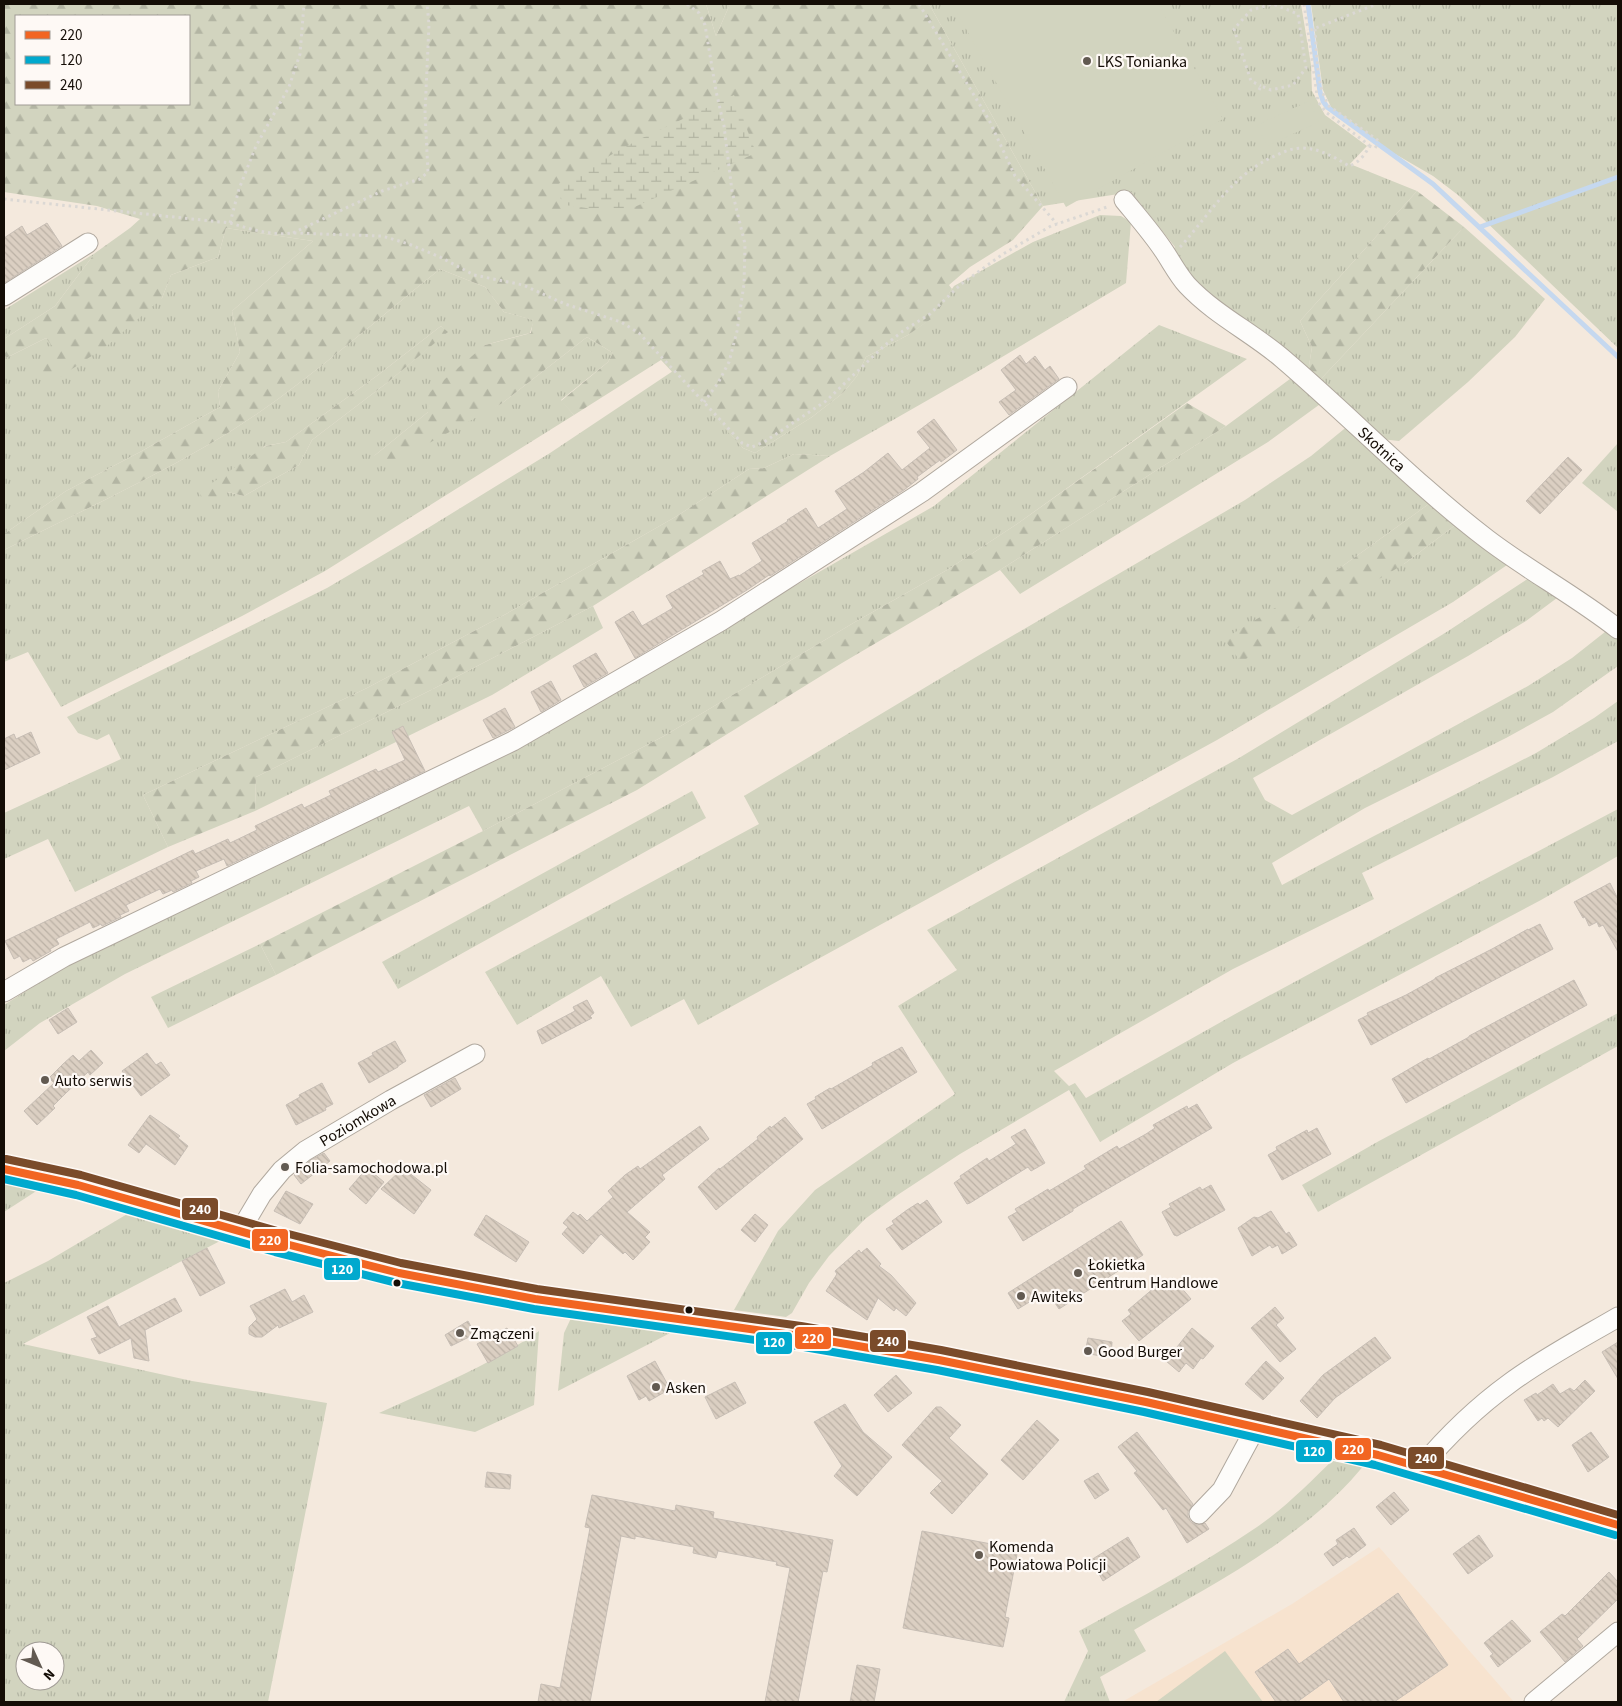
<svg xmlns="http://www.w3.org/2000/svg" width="1622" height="1706" font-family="'Source Sans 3',sans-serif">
  <defs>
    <pattern id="grass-tufts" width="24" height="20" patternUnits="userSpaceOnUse" patternTransform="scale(1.25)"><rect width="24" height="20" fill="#d2d4bf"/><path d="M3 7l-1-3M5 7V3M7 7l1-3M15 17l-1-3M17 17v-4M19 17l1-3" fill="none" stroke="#b3b5a3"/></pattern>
    <pattern id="forest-firs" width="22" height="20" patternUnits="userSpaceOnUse" patternTransform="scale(1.25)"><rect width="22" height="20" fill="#d2d4bf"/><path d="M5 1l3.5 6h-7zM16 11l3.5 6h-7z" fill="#b3b5a3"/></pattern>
    <pattern id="wetland-marsh" width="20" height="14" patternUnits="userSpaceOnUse" patternTransform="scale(1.25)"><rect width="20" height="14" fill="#d2d4bf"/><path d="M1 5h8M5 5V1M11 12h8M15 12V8" fill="none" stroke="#b3b5a3"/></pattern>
    <pattern id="building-back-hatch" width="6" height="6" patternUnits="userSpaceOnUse" patternTransform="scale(1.25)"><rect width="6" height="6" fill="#dbcfc2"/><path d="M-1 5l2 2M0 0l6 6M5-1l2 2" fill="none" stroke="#bbb1a5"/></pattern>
  </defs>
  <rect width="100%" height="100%" fill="#f4e9dd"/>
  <polygon fill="#f7e3cf" points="1379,1547 1514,1702 1122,1702 1292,1604"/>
  <g fill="url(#grass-tufts)" fill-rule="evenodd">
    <polygon points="706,4 730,4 716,36"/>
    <polygon points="929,4 1301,4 1311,65 1312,91 1325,115 1367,146 1350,164 1417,191 1300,321 1312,347 1308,372 1198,287 1173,250 1175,247 1131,192 1043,206"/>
    <polygon points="1311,4 1618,4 1618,348 1458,195 1433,176 1390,151 1332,109 1323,90"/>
    <polygon points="1100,215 1121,216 1131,222 1126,283 977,372 830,456 794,454 764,468 749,469 677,516 506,614 367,688 143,795 168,847 75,892 48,839 4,859 4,813 121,759 109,734 97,740 78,733 67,717 327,588 410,539 550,453 673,371 743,448 755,453 812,417 843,393 857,376 866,357 908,335 933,317 954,286 1033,242"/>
    <polygon points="1464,227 1545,299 1515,337 1468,382 1399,441 1381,439 1319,381"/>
    <polygon points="226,228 313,241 232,311 240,352 218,391 220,407 140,452 66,491 4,534 4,354 6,358 46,338 52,345 162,298 171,275 218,257"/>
    <polygon points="95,253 55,306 4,339 4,310"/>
    <path d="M440 269 485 287 504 312 534 320 530 333 485 345 428 412 374 456 501 404 587 337 613 353 608 362 561 400 574 415 325 571 242 616 61 707 28 652 4 662V550C79 512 156 477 228 433 303 386 371 324 440 269ZM441 326 447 332 388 382 312 440 299 465 244 496 227 492 265 446 286 442 378 375Z"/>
    <polygon points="1159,325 1247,359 1017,524 947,570 855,622 664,736 483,831 469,806 125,974 40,1023 4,1051 4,1005 69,964 519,744 934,506"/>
    <polygon points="1294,376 1323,402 1268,442 1020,594 1000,570 1226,426"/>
    <polygon points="1349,425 1433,501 1337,570 1404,564 1458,523 1510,563 1453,602 1217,740 698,1025 684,999 631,1027 601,976 517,1025 485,972 759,824 744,796 976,657 1245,500 1311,456"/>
    <polygon points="1618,443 1618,512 1582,483"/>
    <polygon points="1532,576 1561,595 1526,621 1468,656 1253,778 1265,800 1292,815 1528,686 1572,658 1610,628 1618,635 1618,666 1553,712 1506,738 1365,808 1272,863 1282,885 1374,836 1536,753 1594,718 1618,701 1618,741 1553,777 1362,873 1374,899 1233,969 1054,1071 1069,1086 1075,1083 1086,1098 1237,1013 1459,893 1618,809 1618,856 1541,900 1233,1063 1100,1142 1069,1090 960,1154 899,1194 865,1219 829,1256 809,1283 792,1313 786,1317 734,1310 778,1231 815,1190 955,1094 898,1006 957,970 927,930 1239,758 1445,633"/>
    <polygon points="593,606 603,628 492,695 255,811 256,777 433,689"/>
    <polygon points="692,791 706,818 398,989 382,962"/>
    <polygon points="260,944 276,975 168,1028 151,997"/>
    <polygon points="1618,1013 1618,1046 1318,1212 1302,1185 1379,1141"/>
    <polygon points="4,1181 41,1188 4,1212"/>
    <path d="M129 1213 214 1238 220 1241 23 1344 192 1381 327 1403 268 1702H4V1283L48 1261ZM25 1651H55V1681H25Z"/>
    <polygon points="578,1315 676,1330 558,1391 564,1333 572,1316"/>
    <path d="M539 1331 534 1405 475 1432 379 1413C434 1388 490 1365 539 1331Z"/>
    <path d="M1334 1459 1365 1464C1305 1538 1215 1583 1134 1630L1146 1651 1100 1677 1110 1702H1064L1088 1651 1079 1631C1139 1598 1200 1566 1257 1527 1285 1508 1310 1482 1334 1459Z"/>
  </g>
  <g fill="url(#forest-firs)" fill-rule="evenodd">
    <path d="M4 4H706L716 36 730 4H929L1043 206 1013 240 970 267 949 285 952 289 934 317 908 335 866 357 857 376 843 393 812 417 755 453 743 448 661 360 574 415 561 401 608 362 613 353 587 337 501 404 385 467 374 456 428 412 425 396 485 345 531 333 533 320 504 312 485 287 440 269C371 324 303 386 228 433 156 477 79 512 4 550V534L66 491 140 452 220 407 218 391 240 352 232 311 313 241 226 228 218 257 171 275 162 298 108 345 51 383 39 373 52 346 46 338 6 358 4 354V339L55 306 95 253 130 228 140 219 97 206 4 192ZM16 16H189V104H16Z"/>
    <polygon points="1417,191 1464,227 1319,381 1308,372 1312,347 1300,321"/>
    <polygon points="441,326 448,332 388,382 312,440 299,465 244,496 227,492 205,502 199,492 266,446 286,442 378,375"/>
    <polygon points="1187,403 1226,426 1000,570 842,663 637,790 276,975 260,944 483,831 664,736 855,622 947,570 1017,524"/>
    <polygon points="794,454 830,456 593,606 433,689 256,777 255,811 168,847 143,795 367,688 506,614 677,516 749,469 764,468"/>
    <polygon points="1433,501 1458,523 1404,564 1241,662 1224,639 1337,570"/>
  </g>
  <polygon fill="url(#wetland-marsh)" points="734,95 756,153 621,213 565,205 553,187 638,140"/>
  <g fill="#d2d4bf">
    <polygon points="952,4 1158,4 1223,119 1066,207"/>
    <polygon points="1309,101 1319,122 1267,146 1257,125"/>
    <polygon points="1225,1651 1263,1702 1156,1702"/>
  </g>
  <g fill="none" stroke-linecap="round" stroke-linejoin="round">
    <g stroke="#c5d8ef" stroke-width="5">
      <polyline points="1308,4 1320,92 1323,101 1327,107 1433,184 1618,357"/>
      <polyline points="1480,227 1618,177"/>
    </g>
  </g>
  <g fill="url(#building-back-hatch)" stroke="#c7beb5">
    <polygon points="47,223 62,246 4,283 4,238 22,226 27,235"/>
    <polygon points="1020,355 1026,364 1035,356 1045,370 1050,366 1059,379 1009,415 999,402 1016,390 1001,370"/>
    <polygon points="934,419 957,450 941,462 940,460 917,477 918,479 904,490 770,576 769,575 747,590 635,658 615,622 633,611 642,626 673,608 666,596 704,574 702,571 720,561 730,579 739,575 739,576 762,561 752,543 788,521 787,520 806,508 818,528 847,509 835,491 864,472 888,453 902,470 930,448 917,432"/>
    <polygon points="1568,457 1582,470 1540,514 1526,501"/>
    <polygon points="596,653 608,673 584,687 573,666"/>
    <polygon points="551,681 561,700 541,712 531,692"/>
    <polygon points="505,708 515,727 493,738 483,720"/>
    <polygon points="403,726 425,771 227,866 224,859 196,871 199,877 191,881 192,883 173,892 172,890 163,894 160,889 126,905 129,911 120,915 121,917 102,926 101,924 93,928 90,922 56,939 59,944 50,949 51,951 33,961 31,958 23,962 20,956 14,959 5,941 193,850 195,854 228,839 230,843 257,830 255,826 302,804 304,808 331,795 329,791 376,769 378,772 405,760 392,732"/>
    <polygon points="31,732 40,753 4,770 4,739 14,734 16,739"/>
    <polygon points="1610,883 1618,899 1618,952 1603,925 1599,927 1597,922 1589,926 1585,917 1583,918 1574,902"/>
    <polygon points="1540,924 1553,949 1371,1045 1358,1020 1368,1015 1367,1013 1406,995 1435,979 1435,978 1492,949 1528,929 1528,930"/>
    <polygon points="1574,980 1587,1005 1406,1103 1392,1079 1428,1058 1429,1059 1469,1037 1469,1036"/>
    <polygon points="587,1000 594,1013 590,1016 592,1018 542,1044 537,1031 575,1011 573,1007"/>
    <polygon points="68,1008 77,1022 58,1034 49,1020"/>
    <polygon points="395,1041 406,1061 398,1066 398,1067 369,1083 358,1063 373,1055 372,1053"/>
    <polygon points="902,1047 917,1072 822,1129 807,1104 816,1099 815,1097 830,1088 831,1089 873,1065 872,1063"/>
    <polygon points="91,1050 103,1063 90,1075 88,1072 66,1093 53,1106 55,1108 37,1125 24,1111 54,1083 49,1078 63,1064 73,1055 79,1061"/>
    <polygon points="147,1053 156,1065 161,1062 170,1075 141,1096 122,1071"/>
    <polygon points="455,1078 461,1089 431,1107 424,1095"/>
    <polygon points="322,1083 333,1104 325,1108 326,1110 296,1125 286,1105 300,1097 299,1095"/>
    <polygon points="1197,1104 1212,1128 1073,1209 1073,1211 1023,1241 1008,1217 1017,1212 1015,1209 1048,1189 1049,1191 1086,1169 1084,1166 1117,1146 1119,1149 1146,1134 1155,1128 1153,1125 1187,1106 1188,1109"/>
    <polygon points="150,1115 180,1136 178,1138 188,1146 175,1165 146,1144 139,1153 128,1145"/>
    <polygon points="785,1117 803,1139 716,1210 698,1187 719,1168 720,1169 758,1139 757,1137 770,1126 771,1128"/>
    <polygon points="700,1126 709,1139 662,1175 665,1179 627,1212 650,1232 645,1237 650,1242 633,1260 625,1252 623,1254 601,1234 583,1254 562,1234 568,1227 563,1223 573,1212 578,1216 580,1214 587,1221 613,1197 608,1191 625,1175 638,1166 640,1169"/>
    <polygon points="1317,1128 1331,1154 1282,1180 1268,1155 1277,1150 1276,1147 1307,1130 1308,1133"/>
    <polygon points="1025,1129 1045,1163 1031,1171 1028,1167 970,1203 967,1204 954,1183 961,1178 960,1176 987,1158 989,1161 1016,1144 1011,1137"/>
    <polygon points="324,1153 330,1161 301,1184 294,1175 311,1160"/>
    <polygon points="367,1168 384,1182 366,1204 349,1189"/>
    <polygon points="403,1168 431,1190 414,1214 381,1189"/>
    <polygon points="1211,1185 1225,1210 1177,1236 1174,1235 1162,1212 1171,1207 1169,1204 1200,1187 1202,1190"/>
    <polygon points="286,1191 313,1204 300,1224 274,1211"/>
    <polygon points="927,1200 942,1222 902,1250 886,1229 894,1224 892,1221 907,1210 918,1203 920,1205"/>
    <polygon points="1271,1211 1286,1234 1289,1232 1297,1245 1282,1254 1278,1245 1272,1248 1270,1245 1252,1256 1238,1228 1254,1217 1258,1218"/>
    <polygon points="755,1214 768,1225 755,1242 741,1230"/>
    <polygon points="486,1215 529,1242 516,1262 474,1235"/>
    <polygon points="1121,1221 1143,1255 1059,1309 1047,1291 1018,1309 1008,1293"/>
    <polygon points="207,1248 225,1283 200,1296 182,1261"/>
    <polygon points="867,1248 881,1264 879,1266 891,1275 916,1303 906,1316 896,1308 894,1311 878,1298 867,1320 826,1291 837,1274 835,1271 859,1250 861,1253"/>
    <polygon points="1173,1278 1191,1299 1139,1341 1122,1321 1131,1314 1128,1310 1161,1282 1164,1286"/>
    <polygon points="285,1289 292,1302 304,1295 313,1312 279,1328 278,1325 262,1337 255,1337 249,1334 249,1327 257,1319 250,1306"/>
    <polygon points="175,1298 182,1311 145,1330 149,1361 134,1358 131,1338 99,1354 91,1339 97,1337 87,1317 108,1306 119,1327"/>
    <polygon points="1275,1307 1284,1318 1276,1325 1296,1349 1280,1362 1251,1328"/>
    <polygon points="468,1321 475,1334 451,1346 445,1335"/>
    <polygon points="507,1328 518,1346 488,1363 477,1344"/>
    <polygon points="1192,1328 1214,1346 1203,1359 1201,1358 1193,1369 1186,1363 1179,1372 1166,1361"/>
    <polygon points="1375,1337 1391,1358 1335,1398 1317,1418 1300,1401 1323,1375"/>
    <polygon points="1088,1338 1112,1342 1111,1358 1085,1353"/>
    <polygon points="1618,1342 1618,1379 1602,1352"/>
    <polygon points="655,1361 670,1389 649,1401 646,1396 639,1400 627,1376"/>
    <polygon points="1266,1361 1284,1378 1263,1400 1245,1384"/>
    <polygon points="896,1375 912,1393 888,1412 874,1395"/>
    <polygon points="1585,1380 1595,1391 1558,1427 1548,1418 1544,1421 1542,1418 1538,1421 1524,1400 1536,1393 1537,1395 1553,1384 1560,1394 1570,1388 1574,1391"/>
    <polygon points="735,1382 746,1403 716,1419 705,1397"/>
    <polygon points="845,1404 863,1432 892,1457 857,1496 834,1476 842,1466 814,1422"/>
    <polygon points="936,1407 941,1407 961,1425 949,1438 988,1474 952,1514 930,1493 942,1481 902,1445"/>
    <polygon points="1037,1420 1059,1440 1023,1480 1001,1460"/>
    <polygon points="1137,1432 1193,1504 1188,1512 1188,1517 1191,1522 1197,1525 1205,1523 1209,1529 1187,1543 1166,1508 1163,1510 1134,1473 1137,1471 1118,1447"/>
    <polygon points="1591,1432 1609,1457 1588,1472 1572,1445"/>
    <polygon points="487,1472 511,1475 510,1489 485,1487"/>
    <polygon points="1098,1473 1109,1490 1095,1499 1084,1481"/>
    <polygon points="1394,1492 1409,1510 1391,1525 1376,1507"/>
    <polygon points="592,1495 675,1511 676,1505 714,1512 713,1518 833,1540 827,1572 823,1571 798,1702 765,1702 790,1568 776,1565 777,1562 718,1551 716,1558 693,1553 694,1547 635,1536 635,1539 621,1536 590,1702 538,1702 541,1684 560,1688 590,1528 585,1527"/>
    <polygon points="1354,1528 1366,1545 1349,1558 1347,1556 1333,1566 1324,1554 1338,1544 1336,1540"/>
    <polygon points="922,1531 1018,1549 1005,1617 1009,1618 1003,1647 903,1628"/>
    <polygon points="1479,1535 1493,1556 1468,1574 1453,1554"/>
    <polygon points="1128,1537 1140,1557 1103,1581 1091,1560"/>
    <polygon points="1609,1572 1618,1582 1618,1599 1577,1639 1583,1646 1565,1662 1540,1632 1562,1614 1565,1616"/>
    <polygon points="1398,1593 1448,1665 1394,1702 1344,1702 1329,1679 1297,1702 1276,1702 1255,1672 1288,1649 1299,1664"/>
    <polygon points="1512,1620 1531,1641 1498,1667 1490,1656 1493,1654 1484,1643"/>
    <polygon points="857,1665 880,1669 874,1702 850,1702"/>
  </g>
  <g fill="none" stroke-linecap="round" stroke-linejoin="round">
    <defs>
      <g id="minor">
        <path id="s1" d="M1124 200C1138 217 1152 233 1164 251 1172 263 1178 275 1187 285 1215 315 1253 333 1283 359 1352 418 1415 484 1487 539 1529 571 1576 596 1618 629"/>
        <polyline points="4,296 88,243"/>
        <polyline points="4,992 64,957 513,741 721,621 922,492 1067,387"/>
        <polyline points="4,1169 78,1185 278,1242 399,1273 535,1299 800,1336 939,1360 1146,1402 1378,1455 1618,1525"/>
        <path id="s2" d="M240 1231 262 1194 282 1170 305 1151 391 1100 475 1054"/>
        <path d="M1421 1467C1447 1436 1477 1407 1510 1383 1544 1358 1582 1338 1618 1317"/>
        <polyline points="1199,1514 1222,1490 1256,1427"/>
        <polyline points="1534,1702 1618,1632"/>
      </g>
    </defs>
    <use href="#minor" stroke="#b0a89e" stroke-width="21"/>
    <g stroke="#dbd8d4" stroke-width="3" stroke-dasharray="2.5 4" stroke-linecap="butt">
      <polyline points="687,4 699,13 705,25 716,91 724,126 732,191 745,244 744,284 737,331 729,362 718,383 704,402"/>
      <polyline points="919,4 989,120 1015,176 1057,224"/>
      <polyline points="1304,4 1308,30"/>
      <path d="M1315 29C1317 53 1316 85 1329 106L1379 141 1377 144"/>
      <polyline points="1259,90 1261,86 1271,90 1293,85 1306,68 1298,14 1273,4 1251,10 1234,29 1251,81 1261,86"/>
      <polyline points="1369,146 1375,148 1377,145"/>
      <path d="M4 199 230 223C251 229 271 236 293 233L382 236 409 244 440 257 474 275 523 285 565 304 621 322 639 333 742 443 752 447 764 442 826 401 884 346 903 331 930 314 960 285 1003 254 1051 226 1110 206"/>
      <polyline points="230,223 239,189 256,146 289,87 300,54 304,4"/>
      <polyline points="293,233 382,191 420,179 428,172 425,113 429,24 427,4"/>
      <path d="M1180 247C1211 213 1233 173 1277 155 1285 151 1293 148 1303 148 1321 149 1334 157 1349 166 1357 164 1367 154 1369 145L1327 113 1318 102 1308 31 1377 4"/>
    </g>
    <use href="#minor" stroke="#fdfcfa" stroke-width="19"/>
    <defs>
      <polyline id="bus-1" points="4,1169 78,1185 278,1242 399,1273 535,1299 800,1336 939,1360 1146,1402 1378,1455 1618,1525"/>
      <polyline id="bus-2" points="4,1179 76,1195 275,1252 397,1283 534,1309 798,1346 937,1370 1144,1412 1375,1465 1615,1535"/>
      <polyline id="bus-3" points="6,1159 81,1175 281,1232 401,1263 537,1289 801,1326 941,1350 1148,1392 1381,1445 1618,1515"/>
    </defs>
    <use href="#bus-1" stroke="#fef9f5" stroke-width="11"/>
    <use href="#bus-2" stroke="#fef9f5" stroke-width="11"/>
    <use href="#bus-3" stroke="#fef9f5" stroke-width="11"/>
    <use href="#bus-1" stroke="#f26522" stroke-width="8"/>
    <use href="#bus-2" stroke="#00a9ce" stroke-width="8"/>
    <use href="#bus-3" stroke="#7a4b2a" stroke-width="8"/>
  </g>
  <g fill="#625a51" stroke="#fef9f5" stroke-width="2">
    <circle cx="1087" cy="61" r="5"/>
    <circle cx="45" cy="1080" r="5"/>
    <circle cx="285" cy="1167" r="5"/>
    <circle cx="1078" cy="1273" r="5"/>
    <circle cx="1021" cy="1296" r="5"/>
    <circle cx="460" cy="1333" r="5"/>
    <circle cx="1088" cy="1351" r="5"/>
    <circle cx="656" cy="1387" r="5"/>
    <circle cx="979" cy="1555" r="5"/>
  </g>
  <g fill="#140d06" stroke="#fef9f5" stroke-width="2">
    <circle cx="397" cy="1283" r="4.5"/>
    <circle cx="689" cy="1310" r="4.5"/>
  </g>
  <g text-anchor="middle" stroke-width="4.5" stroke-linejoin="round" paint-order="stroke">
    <g font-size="16" fill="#140d06" stroke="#fef9f5" text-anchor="start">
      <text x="1097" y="67">LKS Tonianka</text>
      <text x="55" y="1086">Auto serwis</text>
      <text x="295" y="1173">Folia-samochodowa.pl</text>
      <text x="1088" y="1270">Łokietka<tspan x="1088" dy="18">Centrum Handlowe</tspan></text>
      <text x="1031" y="1302">Awiteks</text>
      <text x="470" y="1339">Zmączeni</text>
      <text x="1098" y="1357">Good Burger</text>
      <text x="666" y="1393">Asken</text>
      <text x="989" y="1552">Komenda<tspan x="989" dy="18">Powiatowa Policji</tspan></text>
    </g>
    <g font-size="16" fill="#140d06" stroke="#fef9f5">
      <text dy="6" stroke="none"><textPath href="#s1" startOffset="361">Skotnica</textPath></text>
      <text dy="6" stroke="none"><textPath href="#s2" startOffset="165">Poziomkowa</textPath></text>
    </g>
  </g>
  <g stroke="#fef9f5" stroke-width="2">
    <rect x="181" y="1197" width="38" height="24" rx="5" fill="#7a4b2a"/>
    <rect x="251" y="1228" width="38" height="24" rx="5" fill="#f26522"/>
    <rect x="323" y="1257" width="38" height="24" rx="5" fill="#00a9ce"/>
    <rect x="794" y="1326" width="38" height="24" rx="5" fill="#f26522"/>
    <rect x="869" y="1329" width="38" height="24" rx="5" fill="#7a4b2a"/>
    <rect x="755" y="1331" width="38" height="24" rx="5" fill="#00a9ce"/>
    <rect x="1334" y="1437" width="38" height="24" rx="5" fill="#f26522"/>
    <rect x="1295" y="1439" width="38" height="24" rx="5" fill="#00a9ce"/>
    <rect x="1407" y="1446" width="38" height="24" rx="5" fill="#7a4b2a"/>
  </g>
  <g font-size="14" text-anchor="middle" font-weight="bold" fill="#fff">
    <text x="200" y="1214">240</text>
    <text x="270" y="1245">220</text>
    <text x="342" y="1274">120</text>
    <text x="813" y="1343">220</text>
    <text x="888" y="1346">240</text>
    <text x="774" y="1347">120</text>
    <text x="1353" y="1454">220</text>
    <text x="1314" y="1456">120</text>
    <text x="1426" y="1463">240</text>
  </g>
  <rect width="1622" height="1706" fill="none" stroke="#140d06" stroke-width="10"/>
  <rect x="15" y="15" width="175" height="90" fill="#fef9f5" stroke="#a09b95"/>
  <rect x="25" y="31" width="25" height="8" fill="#f26522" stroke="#a09b95"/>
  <text x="60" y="40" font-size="15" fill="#140d06">220</text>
  <rect x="25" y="56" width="25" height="8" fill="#00a9ce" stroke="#a09b95"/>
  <text x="60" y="65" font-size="15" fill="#140d06">120</text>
  <rect x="25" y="81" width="25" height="8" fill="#7a4b2a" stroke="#a09b95"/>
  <text x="60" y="90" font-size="15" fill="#140d06">240</text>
  <g transform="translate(40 1666) rotate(134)"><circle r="24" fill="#fef9f5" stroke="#a09b95"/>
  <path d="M0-4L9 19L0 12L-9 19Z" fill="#625a51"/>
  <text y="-8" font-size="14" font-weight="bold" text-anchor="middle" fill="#140d06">N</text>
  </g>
</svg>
